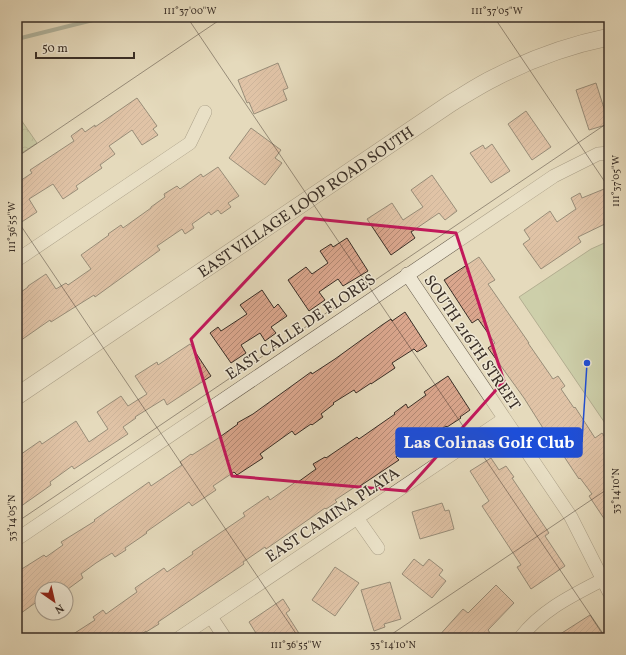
<svg xmlns="http://www.w3.org/2000/svg" width="626" height="655" font-family="Vollkorn,serif">
  <defs>
    <pattern id="forest-crowns" width="20" height="18" patternUnits="userSpaceOnUse"><rect width="20" height="18" fill="#b0c094"/><path d="M2 6a3 3 0 1 1 6 0M12 15a3 3 0 1 1 6 0" fill="none" stroke="#909c79"/></pattern>
    <pattern id="building-hatch" width="6" height="6" patternUnits="userSpaceOnUse"><rect width="6" height="6" fill="#daa68d"/><path d="M-1 1l2-2M0 6l6-6M5 7l2-2" fill="none" stroke="#b28873"/></pattern>
  </defs>
  <rect width="100%" height="100%" fill="#e5dabc"/>
  <filter id="stains"><feTurbulence type="fractalNoise" baseFrequency=".005" numOctaves="4"/><feColorMatrix values="0 0 0 0 .2 0 0 0 0 .09 0 0 0 0 .02 0 0 0 .5 -.17"/></filter>
  <radialGradient id="worn" r=".72"><stop offset=".6" stop-color="#630" stop-opacity="0"/><stop offset="1" stop-color="#630" stop-opacity=".3"/></radialGradient>
  <polygon fill="#b0c094" stroke="#75785e" points="609,241 609,429 519,297 591,249"/>
  <polygon fill="url(#forest-crowns)" stroke="#75785e" points="17,114 37,143 17,156"/>
  <g fill="none" stroke-linecap="round" stroke-linejoin="round">
    <polyline stroke="#718377" stroke-width="4" points="17,39 105,17"/>
  </g>
  <g fill="url(#building-hatch)" stroke="#3a2f27">
    <polygon points="278,63 288,88 283,90 287,100 254,114 249,102 247,103 238,80"/>
    <polygon points="596,83 609,124 589,130 576,90"/>
    <polygon points="137,98 157,126 153,129 158,135 142,145 132,130 109,146 115,154 100,165 102,168 76,186 78,189 63,199 53,184 29,199 37,212 17,225 17,183 32,173 30,170 74,141 71,136 82,128 85,132 95,125 95,127"/>
    <polygon points="526,111 551,147 532,160 508,124"/>
    <polygon points="251,128 281,150 275,158 282,163 265,185 229,158"/>
    <polygon points="492,144 510,171 491,183 470,153 483,145 485,149"/>
    <polygon points="218,167 239,196 228,203 231,207 221,214 218,210 211,215 209,212 192,224 194,228 185,234 182,229 157,246 160,250 95,297 94,295 51,322 50,320 17,343 17,295 28,287 28,286 46,274 56,289 66,283 68,285 91,269 81,255 109,235 108,234 121,225 123,228 151,208 151,207 165,197 164,194 177,186 180,189 201,174 203,177"/>
    <polygon points="432,175 457,211 445,220 439,213 411,232 415,238 391,255 367,219 392,203 403,220 423,207 411,190"/>
    <polygon points="609,187 609,222 578,237 581,242 541,269 523,244 530,239 524,230 550,211 557,222 576,209 571,198 580,193 582,198"/>
    <polygon points="347,238 368,271 343,286 338,279 319,292 325,300 309,311 288,280 306,267 312,274 328,263 320,251 331,244 333,247"/>
    <polygon points="479,257 495,280 488,284 529,343 528,343 553,379 558,376 565,386 561,389 574,408 575,407 595,438 602,433 609,443 609,526 589,496 592,494 580,478 579,479 561,452 559,453 553,444 524,398 488,348 495,343 478,319 472,323 444,280"/>
    <polygon points="262,290 274,308 278,304 287,316 271,327 276,333 265,341 260,333 241,345 246,353 231,363 210,333 218,327 221,331 247,314 240,305"/>
    <polygon points="405,312 427,346 417,352 414,349 392,363 395,368 371,384 371,383 356,393 354,390 333,403 334,404 321,414 323,417 312,425 311,424 295,435 292,431 260,454 263,458 237,475 234,472 213,486 216,490 192,506 189,502 146,532 147,533 125,548 126,550 115,557 112,553 96,563 81,574 83,578 68,589 42,589 42,598 17,616 17,572 44,555 46,557 63,545 61,542 95,521 94,520 139,489 149,482 151,486 182,465 180,462 191,454 192,455 217,439 238,424 237,423 253,414 311,372 312,374 335,359 382,325 391,319 392,321"/>
    <polygon points="190,344 211,376 167,405 164,399 135,417 136,418 123,427 128,434 74,469 72,466 50,482 51,485 17,509 17,457 40,441 42,444 76,421 89,442 108,429 97,412 121,396 128,406 147,394 135,376 157,362 158,365"/>
    <polygon points="448,376 470,410 460,417 461,418 447,427 446,426 418,446 416,443 396,457 399,460 357,488 355,487 335,500 337,502 326,509 325,508 266,549 265,547 243,562 244,564 158,622 159,624 146,632 146,631 136,638 67,638 95,620 93,617 103,610 106,614 137,592 135,588 164,568 167,572 193,554 192,552 245,516 243,513 268,496 270,500 297,481 298,482 316,469 313,464 325,457 326,458 357,437 359,439 395,414 394,413 406,404 408,408 426,395 424,392"/>
    <polygon points="491,458 499,470 506,466 514,477 512,478 549,533 545,536 565,566 531,589 517,567 521,565 482,506 489,501 470,471"/>
    <polygon points="442,503 445,511 449,510 454,529 420,539 412,512"/>
    <polygon points="414,559 423,566 429,559 443,570 439,575 446,581 432,598 402,574"/>
    <polygon points="335,567 359,583 335,616 312,600"/>
    <polygon points="390,582 401,619 384,624 385,627 374,631 361,590"/>
    <polygon points="496,585 514,603 488,630 490,633 486,638 437,638 463,609 468,613"/>
    <polygon points="283,599 290,610 286,613 302,638 259,638 249,622"/>
    <polygon points="590,615 605,638 554,638"/>
  </g>
  <g fill="none" stroke-linecap="round" stroke-linejoin="round">
    <defs>
      <g id="minor">
        <polyline points="17,260 190,143 205,112"/>
        <polyline points="407,274 571,517 609,592"/>
        <polyline points="357,518 378,548"/>
        <polyline points="17,539 554,176 598,154 609,153"/>
        <polyline points="211,617 225,638"/>
        <polyline points="179,638 504,419"/>
        <path d="M520 638C542 610 571 596 602 580"/>
      </g>
      <g id="tertiary">
        <path id="s1" d="M17 396 451 103C466 94 481 84 496 77 531 59 570 45 609 37"/>
      </g>
    </defs>
    <use href="#minor" stroke="#655a4c" stroke-width="14"/>
    <use href="#tertiary" stroke="#655a4c" stroke-width="18"/>
    <use href="#minor" stroke="#eee7d3" stroke-width="13"/>
    <use href="#tertiary" stroke="#eee7d3" stroke-width="17"/>
  </g>
  <path d="M0 0H626V655H0ZM305 218 456 233 504 381 406 491 232 476 191 339Z" fill="#e5dabc" fill-opacity=".55" fill-rule="evenodd"/>
  <path fill="none" stroke="#c2185b" stroke-width="3" stroke-linejoin="round" d="M305 218 456 233 504 381 406 491 232 476 191 339Z"/>
  <path fill="none" stroke="#3a2f27" stroke-width="1" stroke-opacity="0.45" d="M187 17 606 638M494 17 609 188M17 157 224 17M17 220 299 638M17 522 609 122M386 638 609 488"/>
  <g text-anchor="middle" stroke-width="3" stroke-linejoin="round" paint-order="stroke">
    <g font-size="16" fill="#3a2f27" stroke="#eee7d3">
      <text dy="6" stroke="none"><textPath href="#s1" startOffset="348">EAST VILLAGE LOOP ROAD SOUTH</textPath></text>
      <text transform="translate(300 326) rotate(-34)" y="6">EAST CALLE DE FLORES</text>
      <text transform="translate(473 342) rotate(56)" y="6">SOUTH 216TH STREET</text>
      <text transform="translate(332 514) rotate(-34)" y="6">EAST CAMINA PLATA</text>
    </g>
  </g>
  <path fill="none" stroke="#1d4ed8" stroke-width="1.5" d="M587 363L582 442"/>
  <circle fill="#1d4ed8" stroke="#eee7d3" stroke-width="1.5" cx="587" cy="363" r="4"/>
  <rect fill="#1d4ed8" stroke="#1d4ed8" stroke-width="1.5" x="396" y="428" width="186" height="29" rx="4"/>
  <g font-size="17" text-anchor="middle" font-weight="bold" fill="#fff">
    <text x="489" y="448">Las Colinas Golf Club</text>
  </g>
  <rect width="626" height="655" fill="none" stroke="#e5dabc" stroke-width="44"/>
  <g transform="translate(54 601) rotate(146)"><circle r="19" fill="#eee7d3" stroke="#a69d8e"/>
  <path d="M0-3L7 15L0 10L-7 15Z" fill="#8f2418"/>
  <text y="-6" font-size="11" font-weight="bold" text-anchor="middle" fill="#3a2f27">N</text>
  </g>
  <path d="M36 52v6h98v-6" fill="none" stroke="#3a2f27" stroke-width="2"/>
  <text x="42" y="52" font-size="12" fill="#3a2f27" stroke="#eee7d3" stroke-width="3" paint-order="stroke">50 m</text>
  <rect x="22" y="22" width="582" height="611" fill="none" stroke="#3a2f27" stroke-width="1.5"/>
  <g font-size="10" text-anchor="middle" fill="#3a2f27">
    <text x="190" y="14">111°37'00"W</text>
    <text x="497" y="14">111°37'05"W</text>
    <text transform="translate(615 181) rotate(-90)" y="4">111°37'05"W</text>
    <text transform="translate(11 227) rotate(-90)" y="4">111°36'55"W</text>
    <text transform="translate(615 491) rotate(-90)" y="4">33°14'10"N</text>
    <text transform="translate(11 518) rotate(-90)" y="4">33°14'05"N</text>
    <text x="296" y="648">111°36'55"W</text>
    <text x="393" y="648">33°14'10"N</text>
  </g>
  <rect width="100%" height="100%" filter="url(#stains)"/>
  <rect width="100%" height="100%" fill="url(#worn)"/>
</svg>
